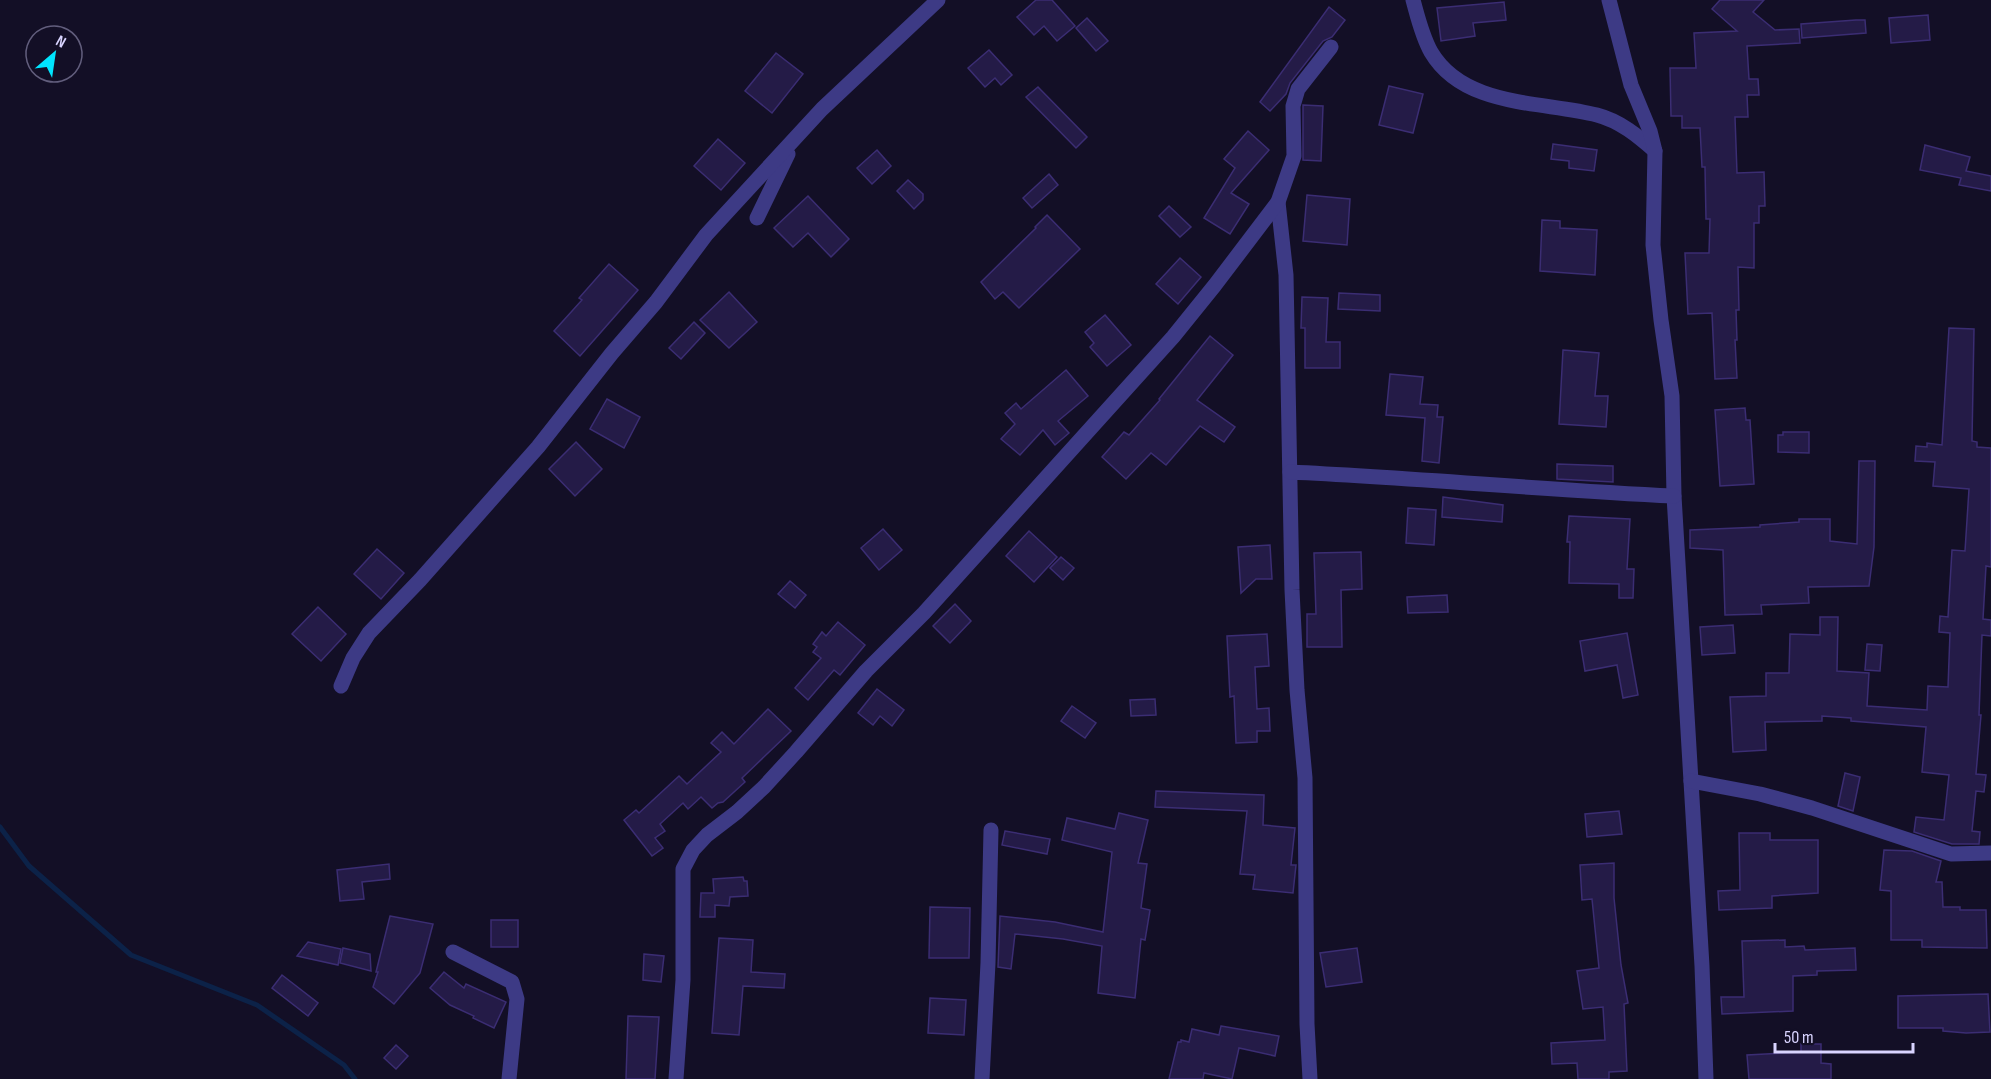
<svg xmlns="http://www.w3.org/2000/svg" width="1991" height="1079" font-family="'Sofia Sans Condensed',sans-serif">
  <rect width="100%" height="100%" fill="#130f26"/>
  <g fill="none" stroke-linecap="round" stroke-linejoin="round">
    <polyline stroke="#0c2248" stroke-width="5" points="0,827 29,866 131,955 257,1005 344,1065 355,1079"/>
  </g>
  <g fill="#241b47" stroke="#3b2d73" stroke-width="1.5">
    <polygon points="1036,0 1052,0 1075,26 1057,41 1044,26 1034,35 1017,17"/>
    <polygon points="1720,0 1764,0 1753,12 1775,30 1799,29 1800,43 1747,46 1749,79 1758,79 1759,95 1747,95 1748,117 1735,117 1737,173 1764,172 1765,206 1759,206 1759,223 1754,223 1754,268 1738,267 1739,310 1736,310 1737,340 1735,340 1737,378 1715,379 1712,313 1688,314 1685,253 1709,253 1710,219 1706,219 1705,167 1702,167 1700,128 1682,128 1682,116 1671,116 1670,68 1696,68 1694,33 1737,31 1712,9"/>
    <polygon points="1504,2 1506,20 1473,23 1475,36 1441,41 1437,8"/>
    <polygon points="1329,7 1345,20 1332,37 1323,41 1290,83 1286,94 1270,111 1260,102"/>
    <polygon points="1928,15 1930,40 1891,43 1889,18"/>
    <polygon points="1087,18 1108,41 1096,51 1076,28"/>
    <polygon points="1856,20 1865,20 1866,33 1802,38 1801,24"/>
    <polygon points="989,50 1012,75 1001,85 995,78 985,87 968,68"/>
    <polygon points="776,53 803,74 772,113 745,91"/>
    <polygon points="1389,86 1423,94 1413,133 1379,125"/>
    <polygon points="1038,87 1087,137 1076,148 1026,97"/>
    <polygon points="1303,105 1323,106 1321,161 1303,160"/>
    <polygon points="1248,131 1269,150 1231,193 1249,204 1230,234 1204,218 1235,168 1224,159"/>
    <polygon points="718,139 745,163 721,190 694,166"/>
    <polygon points="1553,144 1597,150 1594,171 1569,168 1569,161 1551,159"/>
    <polygon points="1925,145 1970,157 1966,171 1991,176 1991,191 1959,185 1961,178 1920,170"/>
    <polygon points="877,150 891,166 872,184 857,168"/>
    <polygon points="1049,174 1058,185 1032,208 1023,198"/>
    <polygon points="908,180 923,194 923,200 914,209 897,191"/>
    <polygon points="1307,195 1350,199 1347,245 1303,241"/>
    <polygon points="808,196 849,239 831,257 808,233 793,247 774,228"/>
    <polygon points="1169,206 1191,227 1180,237 1159,216"/>
    <polygon points="1047,215 1080,249 1019,308 1003,292 995,299 981,282 1036,228 1035,227"/>
    <polygon points="1542,220 1560,221 1560,228 1597,230 1595,275 1540,271"/>
    <polygon points="1180,258 1201,277 1178,304 1156,284"/>
    <polygon points="609,264 638,290 580,356 554,331 582,300 579,298"/>
    <polygon points="729,292 757,322 729,348 700,320"/>
    <polygon points="1339,293 1380,295 1380,311 1338,309"/>
    <polygon points="1302,297 1328,298 1326,342 1340,342 1340,368 1305,368 1305,328 1301,328"/>
    <polygon points="1105,315 1131,345 1107,366 1090,347 1094,343 1085,332"/>
    <polygon points="694,322 705,333 681,359 669,348"/>
    <polygon points="1949,328 1974,329 1972,441 1977,442 1977,447 1991,448 1991,567 1986,566 1983,619 1991,620 1991,636 1982,635 1979,715 1981,715 1976,774 1986,775 1984,792 1976,791 1972,831 1980,832 1979,844 1952,844 1914,832 1916,817 1944,820 1949,775 1922,772 1926,727 1851,721 1851,718 1822,716 1822,721 1765,722 1766,750 1733,752 1730,697 1766,696 1766,673 1789,673 1790,634 1820,635 1820,617 1838,617 1837,671 1869,673 1867,706 1927,710 1928,686 1948,687 1950,633 1939,632 1940,616 1948,617 1952,550 1965,551 1969,489 1933,486 1935,462 1915,461 1916,446 1927,447 1927,443 1942,445"/>
    <polygon points="1210,336 1233,355 1197,400 1235,427 1224,442 1200,426 1166,465 1151,453 1126,479 1102,457 1124,432 1129,435 1160,400 1159,399"/>
    <polygon points="1563,350 1599,353 1595,396 1608,396 1606,427 1559,424"/>
    <polygon points="1066,370 1088,396 1058,421 1069,433 1055,445 1043,430 1020,455 1001,439 1015,424 1005,413 1016,403 1021,409"/>
    <polygon points="1390,374 1423,377 1420,404 1438,405 1437,417 1443,417 1439,463 1422,461 1425,418 1386,415"/>
    <polygon points="607,399 640,417 624,448 590,429"/>
    <polygon points="1745,408 1746,420 1750,420 1754,484 1720,486 1715,410"/>
    <polygon points="1783,432 1809,432 1809,453 1778,452 1778,435 1783,435"/>
    <polygon points="576,442 602,469 575,496 549,469"/>
    <polygon points="1859,461 1875,461 1874,547 1869,586 1808,587 1809,603 1761,605 1762,614 1725,615 1723,550 1690,548 1690,530 1760,527 1760,525 1799,522 1799,519 1830,519 1830,541 1857,544"/>
    <polygon points="1557,464 1613,466 1613,482 1557,479"/>
    <polygon points="1443,497 1503,505 1502,522 1442,517"/>
    <polygon points="1408,508 1436,510 1434,545 1406,543"/>
    <polygon points="1569,516 1630,519 1627,569 1634,569 1633,598 1619,598 1619,584 1569,583 1570,542 1567,542"/>
    <polygon points="883,529 902,550 879,570 861,548"/>
    <polygon points="1029,531 1057,557 1034,582 1006,556"/>
    <polygon points="1270,545 1272,579 1256,579 1241,593 1238,547"/>
    <polygon points="377,549 404,573 381,599 354,574"/>
    <polygon points="1361,552 1362,589 1341,590 1342,647 1307,647 1307,614 1316,614 1314,553"/>
    <polygon points="1061,557 1074,568 1063,580 1050,568"/>
    <polygon points="790,581 806,595 795,608 778,594"/>
    <polygon points="1447,595 1448,612 1408,613 1407,597"/>
    <polygon points="955,604 971,621 950,643 933,626"/>
    <polygon points="318,607 346,634 321,661 292,634"/>
    <polygon points="838,622 865,645 840,675 834,670 808,700 795,688 821,658 813,652 817,647 813,644 822,632 826,636"/>
    <polygon points="1733,625 1735,653 1702,655 1700,627"/>
    <polygon points="1627,633 1638,695 1623,698 1617,665 1585,671 1580,641"/>
    <polygon points="1267,634 1269,666 1255,667 1257,709 1269,708 1270,731 1257,731 1257,742 1236,743 1234,696 1230,697 1227,636"/>
    <polygon points="1867,644 1882,645 1880,671 1865,670"/>
    <polygon points="877,689 904,710 892,726 880,716 873,725 858,713"/>
    <polygon points="1155,699 1156,715 1131,716 1130,700"/>
    <polygon points="1072,706 1096,723 1085,738 1061,721"/>
    <polygon points="768,709 791,731 742,778 745,782 723,802 718,803 712,808 701,797 688,809 683,803 660,824 665,831 655,838 663,848 652,856 624,820 636,810 639,813 679,776 687,784 721,752 711,743 722,732 734,744"/>
    <polygon points="1845,773 1860,777 1853,811 1838,806"/>
    <polygon points="1156,791 1264,795 1263,825 1295,828 1291,865 1296,865 1293,893 1253,889 1255,875 1240,874 1247,811 1155,807"/>
    <polygon points="1619,811 1622,834 1587,837 1585,814"/>
    <polygon points="1119,813 1148,820 1138,863 1147,864 1141,908 1150,910 1145,940 1141,939 1135,998 1098,993 1102,946 1063,939 1015,934 1011,969 998,967 1000,916 1055,922 1103,932 1112,852 1062,840 1067,818 1115,829"/>
    <polygon points="1005,831 1050,839 1047,854 1002,845"/>
    <polygon points="1739,833 1770,833 1770,840 1818,840 1818,893 1772,896 1772,908 1719,910 1718,891 1740,890"/>
    <polygon points="1884,850 1912,851 1941,861 1936,882 1942,882 1943,907 1960,907 1960,910 1986,910 1987,948 1922,947 1922,940 1891,940 1891,891 1880,890"/>
    <polygon points="1614,863 1614,898 1621,965 1628,1003 1624,1004 1627,1071 1609,1072 1609,1079 1578,1079 1577,1063 1552,1064 1551,1043 1605,1040 1603,1007 1583,1009 1577,971 1599,968 1592,899 1582,900 1580,865"/>
    <polygon points="389,864 390,879 362,882 364,899 340,901 337,870"/>
    <polygon points="743,877 744,881 747,881 748,896 730,897 729,906 715,905 715,917 700,917 701,893 714,893 713,879"/>
    <polygon points="930,907 970,908 969,958 929,958"/>
    <polygon points="390,916 433,924 420,973 394,1004 373,987 378,972 376,972"/>
    <rect x="491" y="920" width="27" height="27"/>
    <polygon points="719,938 753,940 751,972 785,974 784,988 743,986 739,1035 712,1033"/>
    <polygon points="1785,940 1785,947 1804,946 1805,950 1855,948 1856,970 1817,971 1817,975 1793,976 1793,1011 1722,1014 1721,997 1744,997 1742,941"/>
    <polygon points="308,942 341,949 338,965 297,956"/>
    <polygon points="343,948 370,954 371,971 340,963"/>
    <polygon points="1357,948 1362,982 1326,987 1320,953"/>
    <polygon points="644,954 664,956 661,982 643,980"/>
    <polygon points="444,972 464,988 466,984 506,1002 494,1028 473,1018 474,1016 450,1005 430,988"/>
    <polygon points="282,975 318,1003 308,1016 272,988"/>
    <polygon points="1988,994 1990,1032 1966,1033 1943,1031 1943,1028 1898,1028 1898,996"/>
    <polygon points="930,998 966,1000 964,1035 928,1033"/>
    <polygon points="628,1016 659,1017 655,1079 626,1079"/>
    <polygon points="1221,1026 1279,1036 1275,1056 1239,1048 1232,1079 1204,1073 1203,1079 1169,1079 1178,1042 1181,1042 1181,1040 1189,1042 1192,1029 1219,1035"/>
    <polygon points="1801,1044 1821,1044 1821,1063 1831,1064 1831,1079 1749,1079 1747,1055 1801,1052"/>
    <polygon points="396,1045 408,1056 396,1069 384,1058"/>
  </g>
  <g fill="none" stroke-linecap="round" stroke-linejoin="round">
    <g stroke="#3d3a85" stroke-width="15">
      <path d="M1413 0C1418 18 1422 36 1431 52 1464 108 1543 101 1597 115 1620 121 1638 136 1655 151"/>
      <polyline points="1609,0 1631,85 1650,131 1655,151 1653,245 1661,320 1672,396 1674,496 1702,966 1706,1079"/>
      <polyline points="1278,202 1286,275 1292,590 1297,690 1305,778 1307,1024 1310,1079"/>
      <polyline points="757,218 788,154"/>
      <path d="M1290 472C1418 478 1546 490 1674 496"/>
      <polyline points="341,686 353,658 369,633 420,580 538,447 612,353 656,302 706,235 822,109 938,0"/>
      <polyline points="1691,781 1760,794 1812,808 1951,854 1991,853"/>
      <polyline points="453,952 512,982 517,999 509,1079"/>
      <polyline points="676,1079 683,980 683,869 693,850 707,835 737,812 764,787 796,752 866,671 924,613 1173,337 1215,285 1278,202 1294,156 1293,106 1298,89 1331,47"/>
      <polyline points="982,1079 988,963 991,830"/>
    </g>
  </g>
  <g transform="translate(54 54) rotate(29)"><circle r="28" fill="#130f26" stroke="#625e7d" stroke-width="1.5"/>
  <path d="M0-4.5L10 22L0 15L-10 22Z" fill="#00e5ff"/>
  <text y="-9" font-size="16" font-weight="bold" text-anchor="middle" fill="#d9d4ff">N</text>
  </g>
  <path d="M1775 1043v9h138v-9" fill="none" stroke="#d9d4ff" stroke-width="3"/>
  <text x="1784" y="1043" font-size="18" fill="#d9d4ff" stroke="#130f26" stroke-width="4.5" paint-order="stroke">50 m</text>
</svg>
